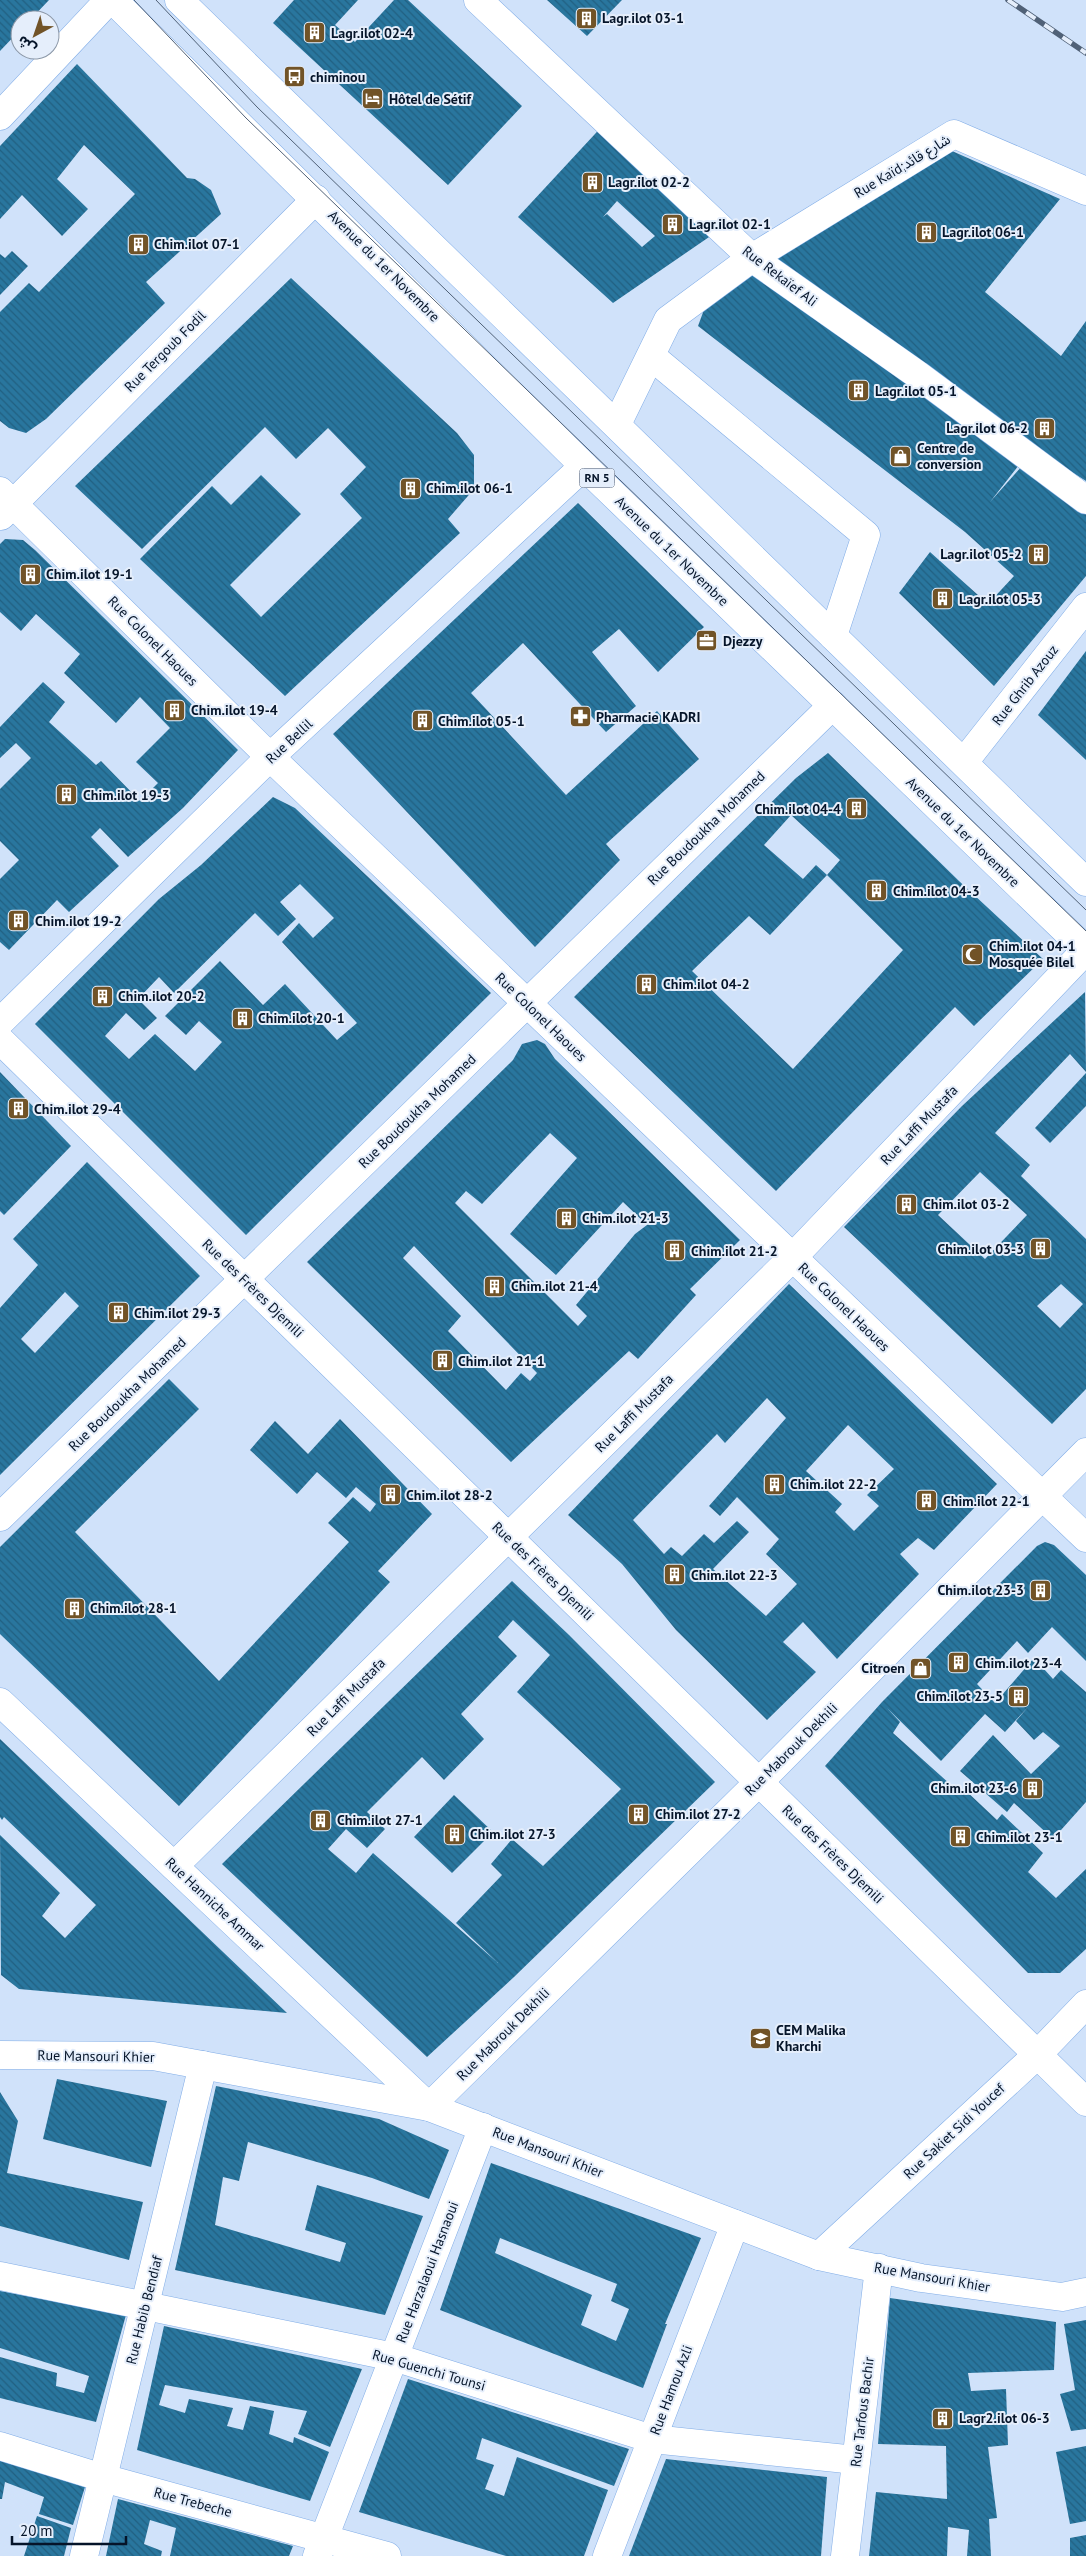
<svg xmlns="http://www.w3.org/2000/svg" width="1086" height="2556" font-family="'PT Sans','Noto Sans Arabic',sans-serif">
  <defs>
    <pattern id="building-back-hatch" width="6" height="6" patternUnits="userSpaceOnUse" patternTransform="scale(1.25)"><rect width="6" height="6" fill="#29769e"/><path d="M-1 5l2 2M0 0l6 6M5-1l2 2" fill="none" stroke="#216081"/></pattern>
  </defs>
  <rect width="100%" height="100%" fill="#d0e2fa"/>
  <g fill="url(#building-back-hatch)" fill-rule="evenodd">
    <polygon points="0,0 49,0 30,20 20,20 20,30 0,51"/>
    <polygon points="294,0 358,0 335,25 355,42 394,0 408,0 522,106 448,185 273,23"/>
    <polygon points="547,0 622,0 587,36"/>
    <polygon points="77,64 187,178 195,179 211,190 221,214 146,282 165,303 46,419 26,433 9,428 0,421 0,312 29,283 39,292 135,194 84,145 57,179 88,209 62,236 22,195 0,219 0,146"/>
    <path d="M607 121 712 235 613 303 518 217ZM617 201 655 236 642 247 607 214 603 217Z"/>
    <polygon points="952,151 1060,199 985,292 1061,356 1086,321 1086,481 918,375 1026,456 990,502 1023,465 1086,503 1086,576 994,686 899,593 930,552 988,604 1014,576 965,532 698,326 705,307 752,258"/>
    <polygon points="12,251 28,266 0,295 0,254 5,258"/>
    <polygon points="291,278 457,433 474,455 474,489 448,519 460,533 285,696 140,559 212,486 231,505 261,475 301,514 230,585 261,617 362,518 340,494 366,467 328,428 296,459 265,427 142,549 75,486"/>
    <polygon points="578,503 704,627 658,672 619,629 592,652 636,706 606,732 523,643 471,693 566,795 657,711 699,759 606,844 620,860 535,947 333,734"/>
    <polygon points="5,539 23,540 35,550 238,750 183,808 128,857 100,828 91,837 119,866 69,912 57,900 9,950 0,942 0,879 19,860 0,841 0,789 31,758 16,743 0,758 0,727 43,682 65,702 49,722 96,765 101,761 140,801 158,783 136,762 170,728 140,697 116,723 64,673 80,654 36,614 21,631 0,612 0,544"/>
    <polygon points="1086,651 1086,760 1038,715"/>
    <path d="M828 753 959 881 1043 959 974 1026 955 1007 776 1191 574 997 796 778ZM791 815 840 860 827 875 903 950 793 1069 692 971 749 916 770 935 827 875 816 865 803 879 764 845Z"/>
    <path d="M273 797 295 808 491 993 246 1235 35 1024 159 899 201 865ZM300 884 334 918 313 938 299 923 282 942 357 1023 337 1040 285 984 263 1005 220 961 165 1016 186 1035 199 1021 222 1042 195 1071 155 1034 129 1059 105 1036 126 1013 144 1030 157 1018 138 999 159 977 174 993 255 913 278 936 296 919 280 902Z"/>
    <path d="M1085 992 1086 1072 1070 1054 995 1133 1030 1165 1021 1176 1086 1239V1389L1052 1424 844 1227 962 1106ZM980 1172 1027 1215 985 1259 938 1215ZM1061 1284 1083 1304 1060 1328 1037 1306Z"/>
    <path d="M537 1040 545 1044 555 1059 740 1240 690 1289 696 1295 638 1359 629 1351 511 1462 307 1262 513 1060 522 1044ZM550 1133 577 1158 510 1234 556 1275 623 1202 647 1225 635 1234 576 1305 587 1316 578 1326 455 1203 466 1191 482 1204ZM414 1246 537 1373 530 1381 521 1373 506 1390 448 1331 461 1316 403 1258Z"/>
    <polygon points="0,1072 71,1146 4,1215 0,1211"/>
    <polygon points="1086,1073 1086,1106 1050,1143 1035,1128"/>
    <path d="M87 1162 200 1276 0 1475V1308L38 1265 13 1239ZM65 1292 79 1306 35 1353 21 1339Z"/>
    <path d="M789 1284 997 1484 934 1550 918 1538 900 1554 919 1574 837 1659 803 1622 783 1642 816 1672 767 1720 676 1630 622 1564 568 1515ZM767 1398 786 1418 709 1506 720 1516 737 1497 779 1539 766 1554 797 1584 766 1616 713 1569 749 1532 737 1521 714 1543 704 1534 682 1556 671 1547 664 1554 633 1520 717 1434 725 1443ZM848 1425 894 1469 867 1495 879 1506 854 1531 835 1512 842 1504 806 1471Z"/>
    <polygon points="169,1379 199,1409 75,1532 219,1681 349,1542 328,1523 353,1497 370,1512 376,1504 356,1487 346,1498 317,1472 297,1494 250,1450 275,1421 308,1454 340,1419 432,1514 378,1571 390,1582 179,1806 0,1634 0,1547"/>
    <polygon points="1045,1542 1054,1545 1086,1575 1086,1661 1052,1627 1028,1653 1017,1641 977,1684 995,1703 1034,1658 1053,1679 1061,1670 1086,1692 1086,1802 1053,1839 1014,1803 1007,1812 960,1771 993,1735 1031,1774 1060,1746 1043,1732 1034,1740 1016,1721 1028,1707 1005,1732 985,1714 941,1761 887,1708 900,1722 893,1733 960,1793 964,1789 997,1820 1002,1814 1043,1853 1028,1872 1056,1898 1086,1869 1086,1949 1060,1973 1028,1973 825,1766 882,1702 1037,1546"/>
    <path d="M512 1581 569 1635 715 1782 514 1977 427 2057 222 1864ZM513 1620 550 1655 517 1692 621 1789 543 1866 512 1839 491 1864 502 1875 456 1923 498 1963 373 1853 356 1873 328 1849 346 1829 367 1848 385 1829 367 1812 422 1757 444 1780 484 1739 461 1714 517 1656 498 1637Z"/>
    <polygon points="0,1739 43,1780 287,2013 19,1989 1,1975 0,1835 60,1893 42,1916 65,1938 96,1905 4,1817 2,1820 0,1817"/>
    <polygon points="454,1795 493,1832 452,1873 414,1837"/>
    <polygon points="57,2079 167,2101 151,2167 43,2139"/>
    <polygon points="216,2086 379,2119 449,2150 429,2199 372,2178 248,2142 239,2181 223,2177 215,2225 340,2262 346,2243 305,2230 317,2185 423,2216 385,2315 175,2270"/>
    <polygon points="0,2092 18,2121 7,2173 143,2202 129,2260 0,2226"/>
    <path d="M491 2163 701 2238 665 2324H667L643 2388 440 2310ZM500 2238 617 2284 611 2301 629 2309 616 2341 581 2325 592 2295 495 2253Z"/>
    <polygon points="0,2291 126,2315 96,2422 0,2398 0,2357 57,2373 56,2386 84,2393 89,2376 0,2348"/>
    <polygon points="890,2298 1056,2322 1054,2370 968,2373 971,2391 1006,2389 1008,2445 988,2447 997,2518 989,2519 991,2556 967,2556 969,2530 948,2527 947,2556 869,2556 876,2492 947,2499 946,2446 878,2444"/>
    <polygon points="1086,2320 1086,2429 1071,2431 1060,2394 1075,2390 1064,2324"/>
    <polygon points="164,2326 362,2369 330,2447 298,2434 307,2411 165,2385 159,2405 185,2413 189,2399 233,2408 227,2426 243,2430 250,2406 274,2411 269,2434 293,2443 294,2437 329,2452 310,2501 137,2450"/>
    <polygon points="408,2379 629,2449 614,2486 482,2438 476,2459 494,2465 485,2489 504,2496 517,2457 608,2490 584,2556 506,2556 359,2512"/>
    <polygon points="1086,2446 1086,2521 1070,2524 1056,2452"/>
    <polygon points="666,2459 827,2477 821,2556 629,2556"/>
    <polygon points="0,2460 85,2487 73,2525 39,2514 44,2497 5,2482 2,2499 0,2499"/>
    <polygon points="118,2499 293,2546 289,2556 170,2556 176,2528 150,2520 144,2544 162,2551 161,2556 106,2556"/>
    <polygon points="37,2516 71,2528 64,2556 24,2556"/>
    <polygon points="1086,2535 1086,2556 1070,2556 1070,2538"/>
  </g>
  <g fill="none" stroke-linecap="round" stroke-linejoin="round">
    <defs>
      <g id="minor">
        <polyline points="478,0 752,258 918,375 1086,500"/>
        <polyline points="0,116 109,0"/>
        <polyline points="651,356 866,535 833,636"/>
        <polyline points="617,424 668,320 752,258 954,134 1086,191"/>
        <polyline points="0,491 270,757 1086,1538"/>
        <polyline points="1,516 316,199"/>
        <polyline points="964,762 1086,607"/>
        <polyline points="0,1022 270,757 584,466"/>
        <polyline points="0,1040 1086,2102"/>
        <polyline points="0,1517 833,705"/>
        <polyline points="0,1702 429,2107 759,1782 1086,1452"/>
        <polyline points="174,1866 793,1257 1086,950"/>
        <polyline points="0,2055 153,2056 429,2107 819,2256 921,2278 1062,2297 1086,2292"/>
        <polyline points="819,2256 1037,2055 1086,2004"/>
        <polyline points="0,2276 394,2357 652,2439 856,2460"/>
        <polyline points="0,2446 103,2478 387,2556"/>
        <polyline points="84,2556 203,2065"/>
        <polyline points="317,2556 483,2127"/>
        <polyline points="607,2556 735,2224"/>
        <polyline points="845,2556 879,2268"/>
      </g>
      <g id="major">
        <polyline points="113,0 584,466 1086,950"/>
        <polyline points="179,0 1086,882"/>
      </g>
    </defs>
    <use href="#minor" stroke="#81ade7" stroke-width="29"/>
    <use href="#major" stroke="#81ade7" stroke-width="29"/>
    <use href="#minor" stroke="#fff" stroke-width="28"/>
    <use href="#major" stroke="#fff" stroke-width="28"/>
    <g stroke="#506177" stroke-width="1">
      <polyline points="134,0 246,118 1086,931"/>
      <polyline points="156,0 257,107 1086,910"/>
    </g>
    <defs>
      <polyline id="rail" points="1008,0 1086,53"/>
    </defs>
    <use href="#rail" stroke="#506177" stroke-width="5.5"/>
    <use href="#rail" stroke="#e5eefb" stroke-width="4" stroke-dasharray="11" stroke-linecap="butt"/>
  </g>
  <defs>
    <symbol id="building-square" viewBox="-11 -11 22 22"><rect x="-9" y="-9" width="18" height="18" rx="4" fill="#715327" stroke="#e5eefb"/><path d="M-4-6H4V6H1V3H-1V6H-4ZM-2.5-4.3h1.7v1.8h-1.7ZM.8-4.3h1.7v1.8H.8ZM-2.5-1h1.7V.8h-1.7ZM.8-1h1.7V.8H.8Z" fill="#fff"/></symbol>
    <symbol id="bus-square" viewBox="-11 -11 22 22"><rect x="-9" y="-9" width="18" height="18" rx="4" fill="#715327" stroke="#e5eefb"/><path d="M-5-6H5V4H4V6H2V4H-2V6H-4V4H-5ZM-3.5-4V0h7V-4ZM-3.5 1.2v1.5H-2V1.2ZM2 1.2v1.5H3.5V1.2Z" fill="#fff"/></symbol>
    <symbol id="hotel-square" viewBox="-11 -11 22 22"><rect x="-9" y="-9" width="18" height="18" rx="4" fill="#715327" stroke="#e5eefb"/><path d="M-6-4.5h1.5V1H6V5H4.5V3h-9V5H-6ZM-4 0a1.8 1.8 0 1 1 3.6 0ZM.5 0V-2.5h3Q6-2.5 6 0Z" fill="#fff"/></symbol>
    <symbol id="shop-square" viewBox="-11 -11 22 22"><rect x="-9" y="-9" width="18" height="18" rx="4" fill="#715327" stroke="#e5eefb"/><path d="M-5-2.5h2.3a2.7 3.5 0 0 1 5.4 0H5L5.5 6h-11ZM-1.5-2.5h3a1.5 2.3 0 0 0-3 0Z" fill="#fff"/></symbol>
    <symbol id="office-square" viewBox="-11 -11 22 22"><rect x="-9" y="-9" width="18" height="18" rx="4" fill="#715327" stroke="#e5eefb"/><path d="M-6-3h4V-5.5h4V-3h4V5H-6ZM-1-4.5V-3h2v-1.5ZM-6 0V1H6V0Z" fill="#fff"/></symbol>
    <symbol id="pharmacy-square" viewBox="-11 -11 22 22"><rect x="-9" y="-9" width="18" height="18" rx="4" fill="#715327" stroke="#e5eefb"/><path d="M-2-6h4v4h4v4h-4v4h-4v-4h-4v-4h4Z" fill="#fff"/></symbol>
    <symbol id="mosque-square" viewBox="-11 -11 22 22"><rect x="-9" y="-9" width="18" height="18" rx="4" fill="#715327" stroke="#e5eefb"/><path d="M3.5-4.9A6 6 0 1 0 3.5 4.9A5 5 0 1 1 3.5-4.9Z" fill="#fff"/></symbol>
    <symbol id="school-square" viewBox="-11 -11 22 22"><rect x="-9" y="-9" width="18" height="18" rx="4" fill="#715327" stroke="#e5eefb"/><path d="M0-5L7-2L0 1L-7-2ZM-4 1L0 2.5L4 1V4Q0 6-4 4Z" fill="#fff"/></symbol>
  </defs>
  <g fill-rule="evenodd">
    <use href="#building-square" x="574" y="6" width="25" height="25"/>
    <use href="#building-square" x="302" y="20" width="25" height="25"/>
    <use href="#bus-square" x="282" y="64" width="25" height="25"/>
    <use href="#hotel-square" x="360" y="86" width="25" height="25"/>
    <use href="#building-square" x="580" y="170" width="25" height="25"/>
    <use href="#building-square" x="660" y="212" width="25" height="25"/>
    <use href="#building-square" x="914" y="220" width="25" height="25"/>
    <use href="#building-square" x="126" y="232" width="25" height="25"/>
    <use href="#building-square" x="846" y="378" width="25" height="25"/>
    <use href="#building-square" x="1032" y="416" width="25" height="25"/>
    <use href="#shop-square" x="888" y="444" width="25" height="25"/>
    <use href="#building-square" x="398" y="476" width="25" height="25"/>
    <use href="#building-square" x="1026" y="542" width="25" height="25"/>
    <use href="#building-square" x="18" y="562" width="25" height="25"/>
    <use href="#building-square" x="930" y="586" width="25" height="25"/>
    <use href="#office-square" x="694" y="628" width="25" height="25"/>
    <use href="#building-square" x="162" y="698" width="25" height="25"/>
    <use href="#pharmacy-square" x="568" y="704" width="25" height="25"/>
    <use href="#building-square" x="410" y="708" width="25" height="25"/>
    <use href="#building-square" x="54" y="782" width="25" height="25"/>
    <use href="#building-square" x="844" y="796" width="25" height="25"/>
    <use href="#building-square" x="864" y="878" width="25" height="25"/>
    <use href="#building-square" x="6" y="908" width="25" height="25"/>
    <use href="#mosque-square" x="960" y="942" width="25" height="25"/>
    <use href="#building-square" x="634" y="972" width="25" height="25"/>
    <use href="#building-square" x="90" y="984" width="25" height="25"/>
    <use href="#building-square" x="230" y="1006" width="25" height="25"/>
    <use href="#building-square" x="6" y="1096" width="25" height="25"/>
    <use href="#building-square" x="894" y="1192" width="25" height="25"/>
    <use href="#building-square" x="554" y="1206" width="25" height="25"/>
    <use href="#building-square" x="1028" y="1236" width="25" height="25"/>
    <use href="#building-square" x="662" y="1238" width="25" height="25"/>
    <use href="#building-square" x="482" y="1274" width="25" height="25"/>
    <use href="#building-square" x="106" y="1300" width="25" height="25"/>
    <use href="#building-square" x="430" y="1348" width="25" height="25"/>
    <use href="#building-square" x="762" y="1472" width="25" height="25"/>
    <use href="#building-square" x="378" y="1482" width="25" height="25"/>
    <use href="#building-square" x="914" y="1488" width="25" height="25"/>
    <use href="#building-square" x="662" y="1562" width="25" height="25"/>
    <use href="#building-square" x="1028" y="1578" width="25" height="25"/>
    <use href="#building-square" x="62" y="1596" width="25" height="25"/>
    <use href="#building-square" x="946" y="1650" width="25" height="25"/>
    <use href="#shop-square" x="908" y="1656" width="25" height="25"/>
    <use href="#building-square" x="1006" y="1684" width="25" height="25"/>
    <use href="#building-square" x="1020" y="1776" width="25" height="25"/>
    <use href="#building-square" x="626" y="1802" width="25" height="25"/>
    <use href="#building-square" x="308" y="1808" width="25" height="25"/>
    <use href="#building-square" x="442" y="1822" width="25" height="25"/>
    <use href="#building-square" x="948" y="1824" width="25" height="25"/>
    <use href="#school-square" x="748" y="2026" width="25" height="25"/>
    <use href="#building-square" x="930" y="2406" width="25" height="25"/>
  </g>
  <g text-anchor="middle" stroke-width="4" stroke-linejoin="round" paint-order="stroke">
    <rect fill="#e5eefb" stroke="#485568" stroke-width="1" x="579.5" y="468.5" width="35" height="19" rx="4"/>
    <g font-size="12" font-weight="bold" fill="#051429">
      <text x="597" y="482">RN 5</text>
    </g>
    <g font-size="14" font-weight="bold" fill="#051429" stroke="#e5eefb" text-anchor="start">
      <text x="602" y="23">Lagr.ilot 03-1</text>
      <text x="331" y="38">Lagr.ilot 02-4</text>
      <text x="310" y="82">chiminou</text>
      <text x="389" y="104">Hôtel de Sétif</text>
      <text x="608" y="187">Lagr.ilot 02-2</text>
      <text x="689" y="229">Lagr.ilot 02-1</text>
      <text x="942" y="237">Lagr.ilot 06-1</text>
      <text x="154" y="249">Chim.ilot 07-1</text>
      <text x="875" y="396">Lagr.ilot 05-1</text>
      <text x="1028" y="433" text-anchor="end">Lagr.ilot 06-2</text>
      <text x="917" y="453">Centre de<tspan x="917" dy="16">conversion</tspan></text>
      <text x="426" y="493">Chim.ilot 06-1</text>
      <text x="1022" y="559" text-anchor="end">Lagr.ilot 05-2</text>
      <text x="46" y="579">Chim.ilot 19-1</text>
      <text x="959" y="604">Lagr.ilot 05-3</text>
      <text x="723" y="646">Djezzy</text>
      <text x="191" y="715">Chim.ilot 19-4</text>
      <text x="596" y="722">Pharmacie KADRI</text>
      <text x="438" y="726">Chim.ilot 05-1</text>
      <text x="83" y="800">Chim.ilot 19-3</text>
      <text x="841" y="814" text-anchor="end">Chim.ilot 04-4</text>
      <text x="893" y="896">Chim.ilot 04-3</text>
      <text x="35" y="926">Chim.ilot 19-2</text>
      <text x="989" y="951">Chim.ilot 04-1<tspan x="989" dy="16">Mosquée Bilel</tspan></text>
      <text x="663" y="989">Chim.ilot 04-2</text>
      <text x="118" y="1001">Chim.ilot 20-2</text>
      <text x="258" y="1023">Chim.ilot 20-1</text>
      <text x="34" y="1114">Chim.ilot 29-4</text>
      <text x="923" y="1209">Chim.ilot 03-2</text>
      <text x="582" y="1223">Chim.ilot 21-3</text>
      <text x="1024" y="1254" text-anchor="end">Chim.ilot 03-3</text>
      <text x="691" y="1256">Chim.ilot 21-2</text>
      <text x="511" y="1291">Chim.ilot 21-4</text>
      <text x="134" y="1318">Chim.ilot 29-3</text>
      <text x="458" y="1366">Chim.ilot 21-1</text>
      <text x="790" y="1489">Chim.ilot 22-2</text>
      <text x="406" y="1500">Chim.ilot 28-2</text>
      <text x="943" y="1506">Chim.ilot 22-1</text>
      <text x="691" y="1580">Chim.ilot 22-3</text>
      <text x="1024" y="1595" text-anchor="end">Chim.ilot 23-3</text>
      <text x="90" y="1613">Chim.ilot 28-1</text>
      <text x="975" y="1668">Chim.ilot 23-4</text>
      <text x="905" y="1673" text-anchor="end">Citroen</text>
      <text x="1003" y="1701" text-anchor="end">Chim.ilot 23-5</text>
      <text x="1017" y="1793" text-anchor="end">Chim.ilot 23-6</text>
      <text x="655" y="1819">Chim.ilot 27-2</text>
      <text x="337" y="1825">Chim.ilot 27-1</text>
      <text x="470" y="1839">Chim.ilot 27-3</text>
      <text x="976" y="1842">Chim.ilot 23-1</text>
      <text x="776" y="2035">CEM Malika<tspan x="776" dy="16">Kharchi</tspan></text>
      <text x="959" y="2423">Lagr2.ilot 06-3</text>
    </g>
    <g font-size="14" fill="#051429" stroke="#e5eefb">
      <text transform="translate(902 166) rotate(-31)" y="5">Rue Kaïd;شارع قائد</text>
      <text transform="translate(384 266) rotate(45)" y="5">Avenue du 1er Novembre</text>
      <text transform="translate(780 276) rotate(37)" y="5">Rue Rekaïef Ali</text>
      <text transform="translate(165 351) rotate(-45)" y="5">Rue Tergoub Fodil</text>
      <text transform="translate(672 551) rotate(44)" y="5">Avenue du 1er Novembre</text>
      <text transform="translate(153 641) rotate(45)" y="5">Rue Colonel Haoues</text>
      <text transform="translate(1025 685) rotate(-52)" y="5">Rue Ghrib Azouz</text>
      <text transform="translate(289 741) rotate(-43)" y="5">Rue Bellil</text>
      <text transform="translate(706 828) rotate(-44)" y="5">Rue Boudoukha Mohamed</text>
      <text transform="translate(963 832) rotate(44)" y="5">Avenue du 1er Novembre</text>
      <text transform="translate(541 1017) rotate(44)" y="5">Rue Colonel Haoues</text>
      <text transform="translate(417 1111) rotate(-44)" y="5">Rue Boudoukha Mohamed</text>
      <text transform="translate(919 1125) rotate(-46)" y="5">Rue Laffi Mustafa</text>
      <text transform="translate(253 1288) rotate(44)" y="5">Rue des Frères Djemili</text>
      <text transform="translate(844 1307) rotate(44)" y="5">Rue Colonel Haoues</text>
      <text transform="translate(127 1394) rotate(-44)" y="5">Rue Boudoukha Mohamed</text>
      <text transform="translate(634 1413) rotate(-45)" y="5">Rue Laffi Mustafa</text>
      <text transform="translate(543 1571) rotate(44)" y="5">Rue des Frères Djemili</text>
      <text transform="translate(346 1697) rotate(-45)" y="5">Rue Laffi Mustafa</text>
      <text transform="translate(791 1749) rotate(-45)" y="5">Rue Mabrouk Dekhili</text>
      <text transform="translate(833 1854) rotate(44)" y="5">Rue des Frères Djemili</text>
      <text transform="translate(215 1904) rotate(43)" y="5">Rue Hanniche Ammar</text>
      <text transform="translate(503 2034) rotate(-45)" y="5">Rue Mabrouk Dekhili</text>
      <text transform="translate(96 2056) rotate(1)" y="5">Rue Mansouri Khier</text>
      <text transform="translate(954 2131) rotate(-43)" y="5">Rue Sakiet Sidi Youcef</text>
      <text transform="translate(548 2152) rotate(21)" y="5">Rue Mansouri Khier</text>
      <text transform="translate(427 2272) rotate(-69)" y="5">Rue Harzalaoui Hasnaoui</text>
      <text transform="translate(932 2277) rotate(10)" y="5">Rue Mansouri Khier</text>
      <text transform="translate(144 2310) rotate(-76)" y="5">Rue Habib Bendiaf</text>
      <text transform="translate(429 2370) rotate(16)" y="5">Rue Guenchi Tounsi</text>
      <text transform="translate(671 2390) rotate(-69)" y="5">Rue Hamou Azli</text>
      <text transform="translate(862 2412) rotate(-83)" y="5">Rue Tarfous Bachir</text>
      <text transform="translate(193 2502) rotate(15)" y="5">Rue Trebeche</text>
    </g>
  </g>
  <g transform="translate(35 35) rotate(220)"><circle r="24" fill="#e5eefb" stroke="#8b97a7"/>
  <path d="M0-4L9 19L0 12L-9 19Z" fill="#715327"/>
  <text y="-8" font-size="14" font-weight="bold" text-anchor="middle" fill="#051429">ش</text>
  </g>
  <path d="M12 2536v8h114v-8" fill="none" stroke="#051429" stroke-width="2.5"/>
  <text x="20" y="2536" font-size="15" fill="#051429" stroke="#e5eefb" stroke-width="4" paint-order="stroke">20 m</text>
</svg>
